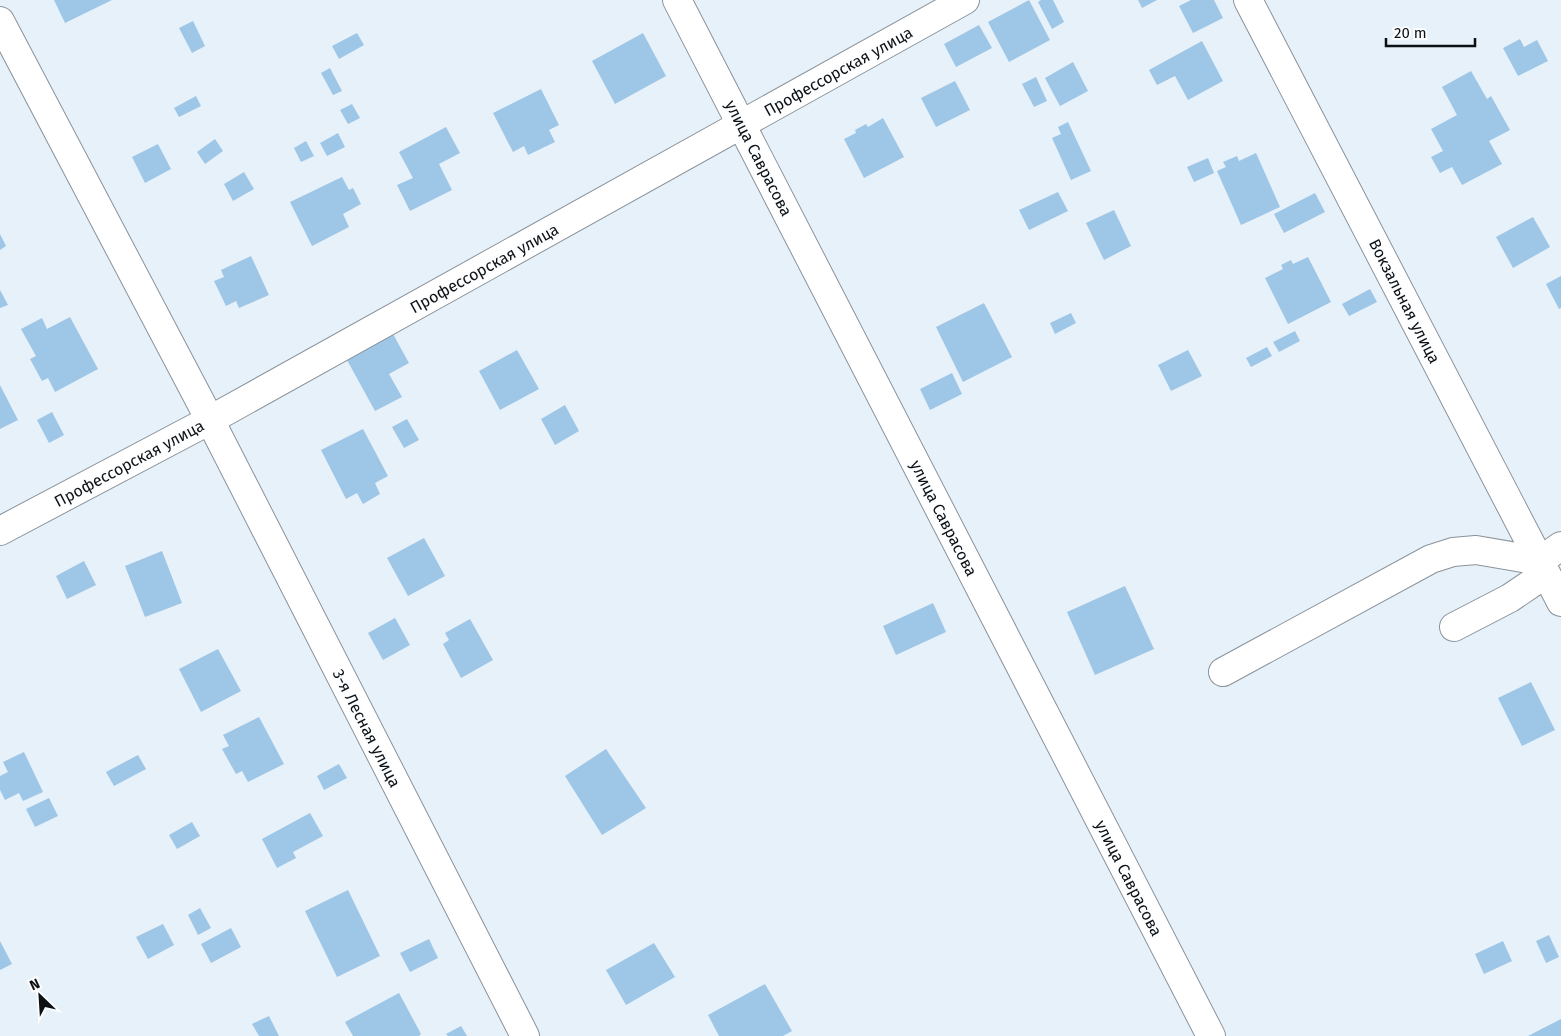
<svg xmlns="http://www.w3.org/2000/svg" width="1561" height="1036" font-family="'Fira Sans',sans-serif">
  <rect width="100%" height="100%" fill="#e7f1f9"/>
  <g fill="#9ec6e7">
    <polygon points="54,0 112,0 65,23"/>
    <polygon points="1029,0 1050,40 1009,62 988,22"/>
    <polygon points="1041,0 1053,0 1064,22 1052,29 1038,2"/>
    <polygon points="1138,0 1157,0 1142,8"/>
    <polygon points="1191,0 1214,0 1223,18 1193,33 1179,6"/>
    <polygon points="193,21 205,46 192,53 179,28"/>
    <polygon points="979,25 992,48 956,67 944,44"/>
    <polygon points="357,33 364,45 339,59 332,46"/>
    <polygon points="643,33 666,76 615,104 592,61"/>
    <polygon points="1520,39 1524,47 1537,40 1548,61 1518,76 1503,48"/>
    <polygon points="1202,41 1223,81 1188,100 1175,76 1157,85 1149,70"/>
    <polygon points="1073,62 1088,91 1060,106 1045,78"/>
    <polygon points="330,68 342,91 333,95 321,73"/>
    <polygon points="1471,71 1487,99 1491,96 1510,130 1489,141 1502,164 1462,185 1452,167 1440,173 1431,157 1443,151 1431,129 1457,115 1442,87"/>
    <polygon points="1036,77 1047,101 1034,107 1022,84"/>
    <polygon points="955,81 970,110 936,127 921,98"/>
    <polygon points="541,89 559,125 549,130 555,142 528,155 524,146 513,152 493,113"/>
    <polygon points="196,96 201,106 179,117 174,108"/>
    <polygon points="352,104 360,118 348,124 340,110"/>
    <polygon points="883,118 904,157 864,178 844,139 856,133 855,130 866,124 868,127"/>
    <polygon points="1068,122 1091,171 1071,180 1052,138 1061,134 1058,127"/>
    <polygon points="446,127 460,153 439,164 452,190 410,211 397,185 413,178 399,152"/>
    <polygon points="338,133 345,147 327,156 320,143"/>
    <polygon points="215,139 223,151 205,164 197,152"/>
    <polygon points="306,141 314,156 301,162 294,148"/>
    <polygon points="158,144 171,169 145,183 132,157"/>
    <polygon points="1256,153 1280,207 1241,225 1217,171 1226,167 1223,162 1237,156 1239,161"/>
    <polygon points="1208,158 1214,173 1194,182 1187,167"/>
    <polygon points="244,172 254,189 233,201 224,184"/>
    <polygon points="342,177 349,190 353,188 361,204 343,214 349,227 312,246 290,202"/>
    <polygon points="1058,192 1068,211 1029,230 1019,210"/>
    <polygon points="1315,193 1325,212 1284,233 1274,214"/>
    <polygon points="1114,210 1131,246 1104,260 1086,223"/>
    <polygon points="1533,217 1550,247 1513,268 1496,237"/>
    <polygon points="0,234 6,246 0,250"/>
    <polygon points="251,256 269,295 239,308 236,301 226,306 214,281 224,277 221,270"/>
    <polygon points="1308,257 1331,302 1288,324 1265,278 1283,269 1281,265 1291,260 1293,264"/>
    <polygon points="1561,276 1561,308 1559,309 1546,284"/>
    <polygon points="1370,289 1377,302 1349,316 1342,304"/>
    <polygon points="0,290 8,305 0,308"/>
    <polygon points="984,303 1012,357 963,382 936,327"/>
    <polygon points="1071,313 1076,323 1055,334 1050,323"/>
    <polygon points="70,317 98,369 55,392 48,378 42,381 30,359 36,356 21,329 42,318 47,329"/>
    <polygon points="1295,331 1300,341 1279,352 1273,342"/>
    <polygon points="393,334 409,363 389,374 402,397 375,411 347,360"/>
    <polygon points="1267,347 1272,356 1251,367 1246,358"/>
    <polygon points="517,350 539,389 500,410 479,371"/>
    <polygon points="1188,350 1202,376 1171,391 1158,365"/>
    <polygon points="952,373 962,394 930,410 920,389"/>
    <polygon points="0,385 18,420 0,429"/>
    <polygon points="565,405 579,431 555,445 541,419"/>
    <polygon points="52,412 64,435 49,443 37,420"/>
    <polygon points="407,419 419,440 404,448 392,427"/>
    <polygon points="363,429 388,476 375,483 380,494 363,504 357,493 346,499 321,450"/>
    <polygon points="424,538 445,576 408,596 387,558"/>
    <polygon points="162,551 182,603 145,617 125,566"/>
    <polygon points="84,561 96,585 67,599 56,576"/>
    <polygon points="1125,586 1154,649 1095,675 1067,612"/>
    <polygon points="933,603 946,632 896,655 883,626"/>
    <polygon points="395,618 410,645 383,660 368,633"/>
    <polygon points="470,619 493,660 461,678 443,644 449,640 445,633"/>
    <polygon points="218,649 241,691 201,712 179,669"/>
    <polygon points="1531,682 1555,730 1522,746 1498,698"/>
    <polygon points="259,717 284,764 248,782 242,771 236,774 222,749 229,746 223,735"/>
    <polygon points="606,749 646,808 602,835 565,776"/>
    <polygon points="24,752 43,792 23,801 19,793 5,800 0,790 0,776 8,772 3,762"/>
    <polygon points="138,755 146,769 114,786 106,772"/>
    <polygon points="339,764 347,778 324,790 317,776"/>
    <polygon points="49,798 58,816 35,827 26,809"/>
    <polygon points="310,813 323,836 293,852 296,858 277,868 262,839"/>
    <polygon points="192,822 200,836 177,849 169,835"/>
    <polygon points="348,890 380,956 337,977 305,911"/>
    <polygon points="200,908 211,928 198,935 188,915"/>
    <polygon points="163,924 174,945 148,959 136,937"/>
    <polygon points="231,928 241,947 211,963 201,944"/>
    <polygon points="1549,935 1559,957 1546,963 1536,941"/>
    <polygon points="429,939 438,958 410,972 400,953"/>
    <polygon points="0,941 12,964 0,970"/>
    <polygon points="1503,941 1512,961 1484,974 1475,954"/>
    <polygon points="654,943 675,977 626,1005 606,970"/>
    <polygon points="765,984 792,1031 783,1036 719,1036 708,1015"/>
    <polygon points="399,993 421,1034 419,1036 353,1036 345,1022"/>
    <polygon points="269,1016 279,1036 259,1036 252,1024"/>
    <polygon points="1561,1019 1561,1036 1528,1036"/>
    <polygon points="461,1026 467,1036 448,1036 446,1034"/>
  </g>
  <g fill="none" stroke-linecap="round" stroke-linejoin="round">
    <defs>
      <g id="minor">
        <polyline points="677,0 1211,1036"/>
        <polyline points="1248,0 1561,602"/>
        <polyline points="0,21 210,420 525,1036"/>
        <polyline points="0,531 210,420 965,0"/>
        <polyline points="1540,561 1561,546"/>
        <polyline points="1454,627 1510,598 1535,581 1540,561"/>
        <polyline points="1223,672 1431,559 1453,552 1476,550 1540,561"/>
      </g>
    </defs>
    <use href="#minor" stroke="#8a939b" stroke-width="30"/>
    <use href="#minor" stroke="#fff" stroke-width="28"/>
  </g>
  <g text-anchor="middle" stroke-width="4" stroke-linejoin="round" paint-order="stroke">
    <g font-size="16" fill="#0d1013" stroke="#fbfdff">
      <text transform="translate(838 71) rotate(-29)" y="6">Профессорская улица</text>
      <text transform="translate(759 158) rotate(63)" y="6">улица Саврасова</text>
      <text transform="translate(484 268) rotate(-29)" y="6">Профессорская улица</text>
      <text transform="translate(1405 301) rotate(63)" y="6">Вокзальная улица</text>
      <text transform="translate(129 463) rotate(-28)" y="6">Профессорская улица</text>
      <text transform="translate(944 518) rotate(63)" y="6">улица Саврасова</text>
      <text transform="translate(367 728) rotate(63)" y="6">3-я Лесная улица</text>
      <text transform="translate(1129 878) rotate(63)" y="6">улица Саврасова</text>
    </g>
  </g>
  <g transform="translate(40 996) rotate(335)" stroke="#fbfdff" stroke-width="4" paint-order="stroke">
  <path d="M0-4L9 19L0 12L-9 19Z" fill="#0d1013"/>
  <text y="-8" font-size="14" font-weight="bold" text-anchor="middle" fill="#0d1013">N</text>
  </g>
  <path d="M1386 38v8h89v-8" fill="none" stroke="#0d1013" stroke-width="2.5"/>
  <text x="1394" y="38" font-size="15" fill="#0d1013" stroke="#fbfdff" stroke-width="4" paint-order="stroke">20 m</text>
</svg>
